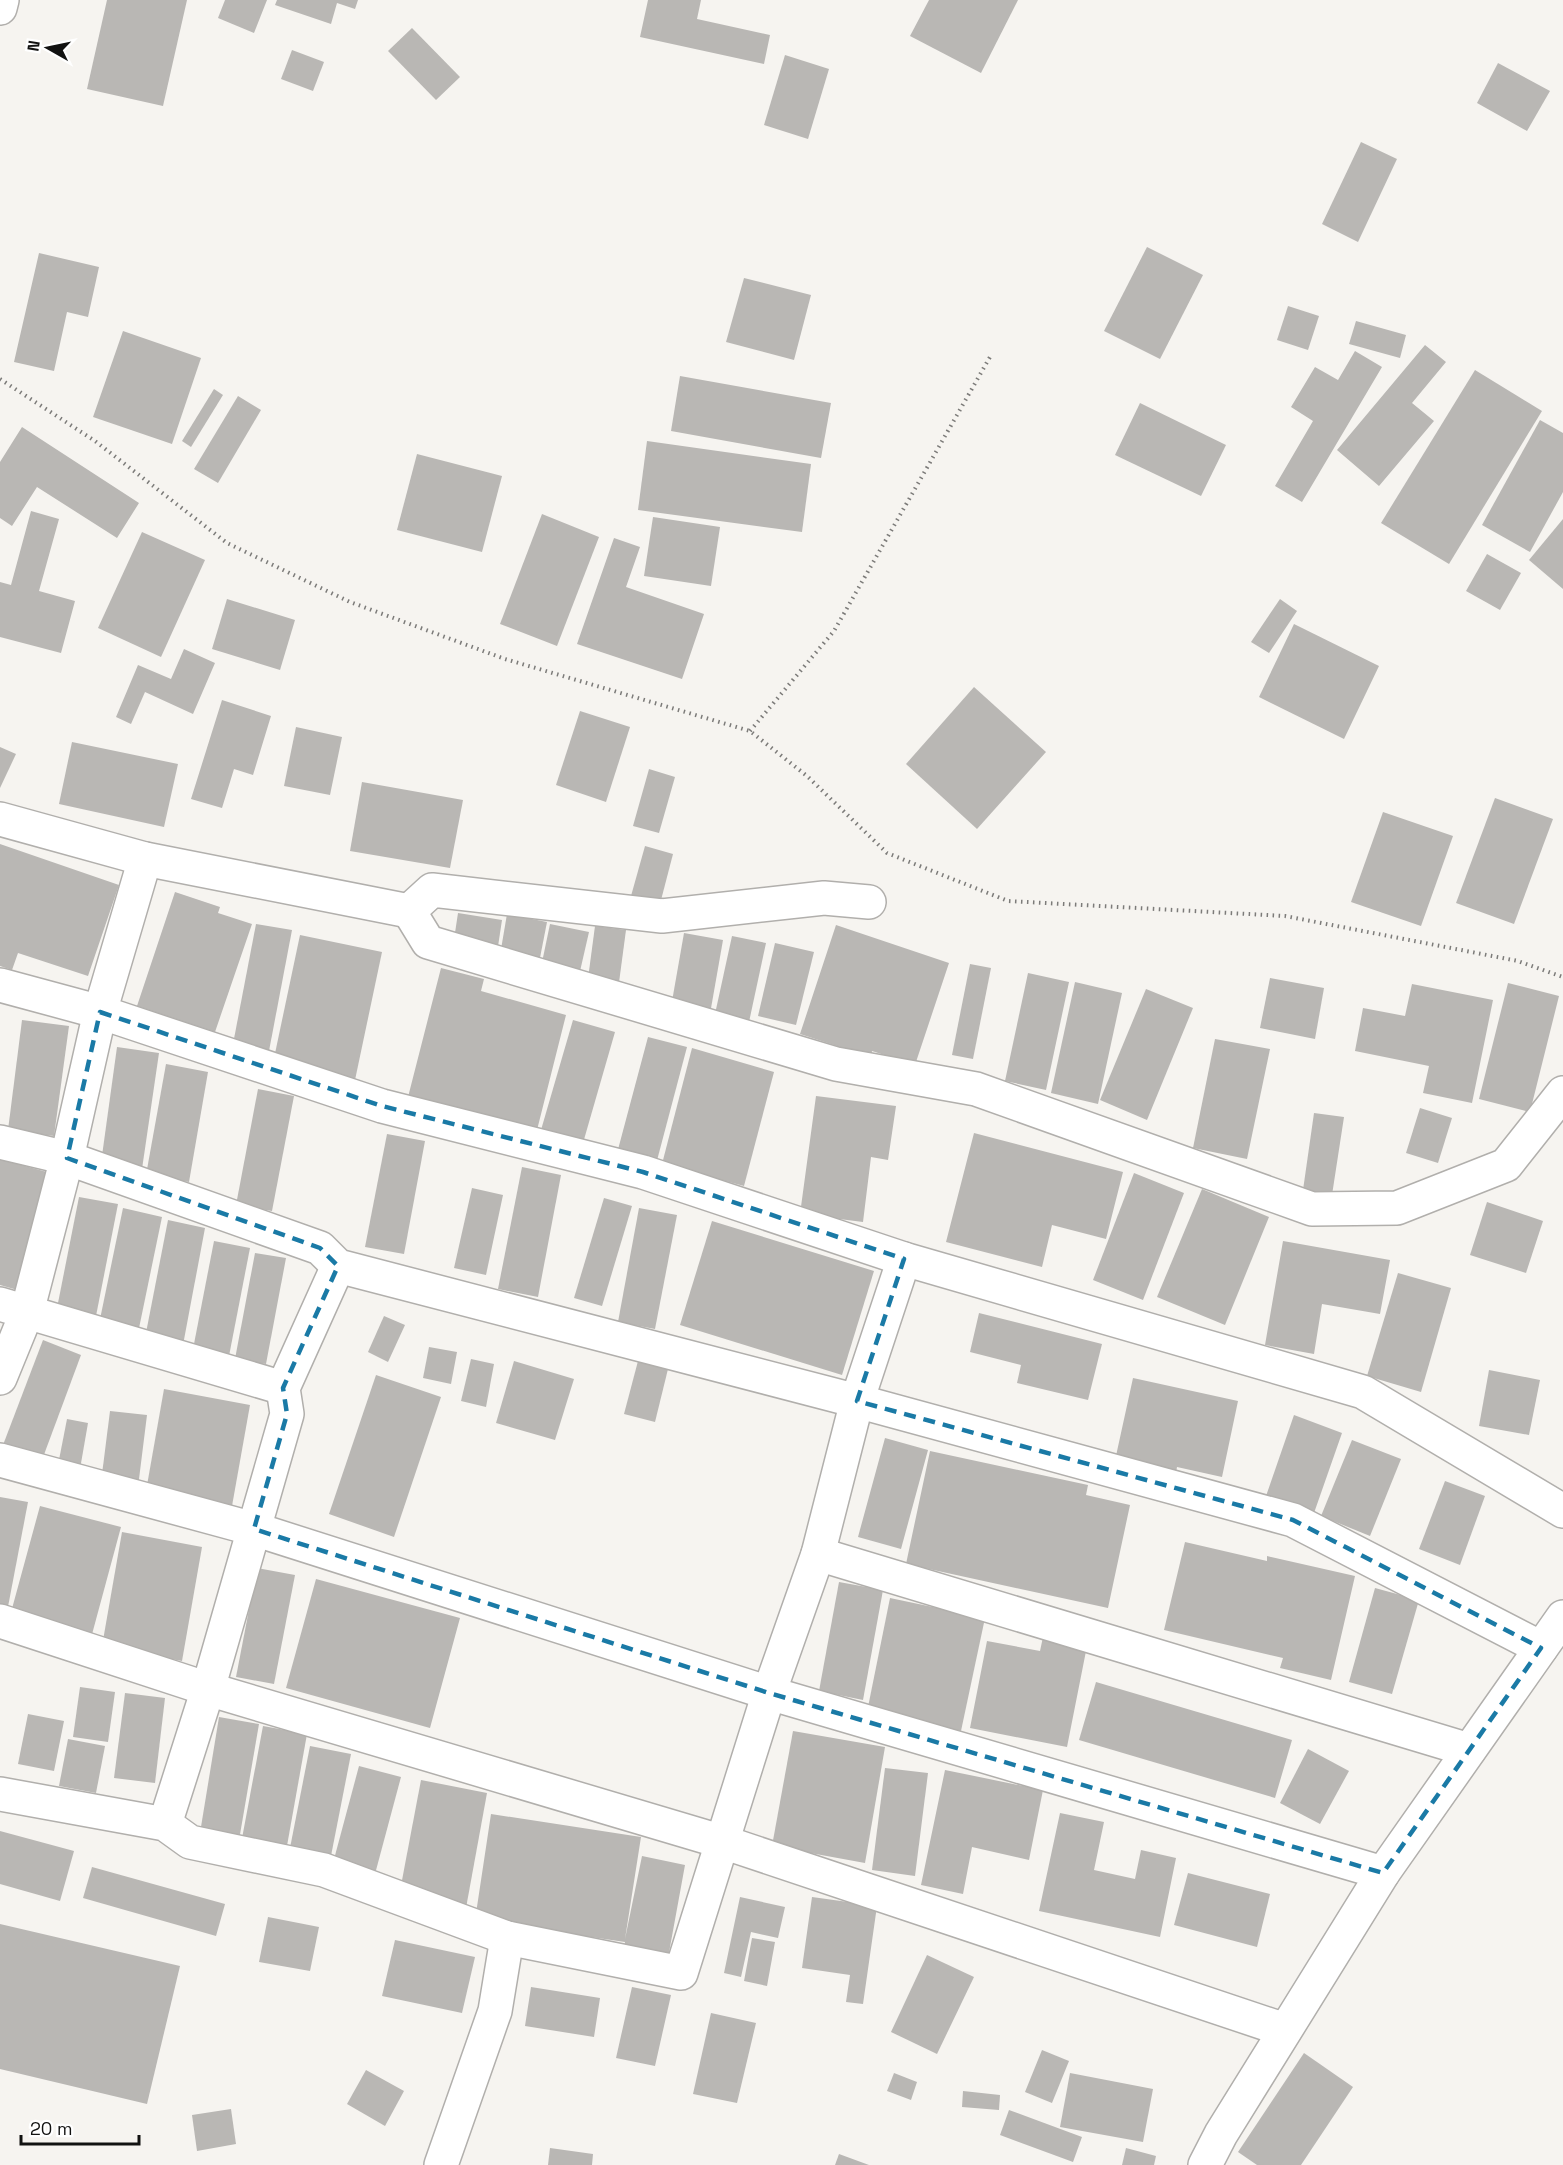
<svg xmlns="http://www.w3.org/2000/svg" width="1563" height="2165" font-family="'Space Grotesk',sans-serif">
  <rect width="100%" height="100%" fill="#f6f4f0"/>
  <g fill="#b9b7b4">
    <polygon points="107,0 187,0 163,106 87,89"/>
    <polygon points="225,0 267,0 254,33 218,18"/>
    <polygon points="277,0 358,0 355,9 337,3 331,24 275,5"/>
    <polygon points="648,0 701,0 697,19 770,35 764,64 640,37"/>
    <polygon points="929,0 1018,0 981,73 910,36"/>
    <polygon points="412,28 460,77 436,100 388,51"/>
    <polygon points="292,50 324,62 313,91 281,79"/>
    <polygon points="785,55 829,69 808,139 764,125"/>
    <polygon points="1498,63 1550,91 1527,131 1477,103"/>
    <polygon points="1361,142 1397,159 1358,242 1322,224"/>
    <polygon points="1147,247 1203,275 1160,359 1104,331"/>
    <polygon points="39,253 99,267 88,317 67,312 54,371 14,362"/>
    <polygon points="744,278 811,295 794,360 726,342"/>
    <polygon points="1288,306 1319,316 1308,350 1277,340"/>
    <polygon points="1356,321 1406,335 1400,358 1349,344"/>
    <polygon points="123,331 201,358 172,444 93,417"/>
    <polygon points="1425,345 1446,362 1412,403 1434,421 1379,486 1337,450"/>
    <polygon points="1355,351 1382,367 1302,502 1275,486 1313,421 1291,407 1315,367 1338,380"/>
    <polygon points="1475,370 1542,411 1449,564 1381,523"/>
    <polygon points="680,376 831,403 821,458 671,431"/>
    <polygon points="214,389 223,395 191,447 182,441"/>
    <polygon points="238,396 261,410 218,483 194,469"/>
    <polygon points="1140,403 1226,445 1201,496 1115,455"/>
    <polygon points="1540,420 1563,433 1563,492 1530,552 1482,525"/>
    <polygon points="22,427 139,503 117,538 37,487 12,526 0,518 0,462"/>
    <polygon points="647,441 811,464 802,532 638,510"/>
    <polygon points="417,454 502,476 482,552 397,530"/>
    <polygon points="31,511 59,519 39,591 75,601 61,653 0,637 0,582 11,585"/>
    <polygon points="542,514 599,537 557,646 500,624"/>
    <polygon points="653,517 720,527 711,586 644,576"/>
    <polygon points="1563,519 1563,589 1529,560"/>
    <polygon points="142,532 205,560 161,657 98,628"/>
    <polygon points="614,538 640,547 626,587 704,614 682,679 577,644"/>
    <polygon points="1487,554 1521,573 1500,610 1466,591"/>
    <polygon points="227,599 295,620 280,670 212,649"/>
    <polygon points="1280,599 1297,611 1269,653 1251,642"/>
    <polygon points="1294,624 1379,666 1344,739 1259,697"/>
    <polygon points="184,649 215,663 193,714 145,692 131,724 116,717 138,665 171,679"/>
    <polygon points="974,687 1046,752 977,829 906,764"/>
    <polygon points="222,700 271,716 253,775 234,769 222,808 191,799"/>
    <polygon points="580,711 630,727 606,802 556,785"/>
    <polygon points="296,727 342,737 330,795 284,786"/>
    <polygon points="72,742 178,764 164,827 59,804"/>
    <polygon points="0,747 16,754 0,788"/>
    <polygon points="649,769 675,777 659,833 633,826"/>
    <polygon points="362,782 463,800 450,868 350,851"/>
    <polygon points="1495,798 1553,819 1514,924 1456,903"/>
    <polygon points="1383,812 1453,836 1421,926 1351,902"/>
    <polygon points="0,844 119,885 88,976 18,953 12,970 0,966"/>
    <polygon points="645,846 673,854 660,904 631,896"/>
    <polygon points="175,892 220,907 218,913 252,924 215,1032 137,1006"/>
    <polygon points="458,913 502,920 497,953 453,946"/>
    <polygon points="507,914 547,922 538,968 499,961"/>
    <polygon points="256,924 292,930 269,1051 233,1044"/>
    <polygon points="550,924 589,932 578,980 540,972"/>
    <polygon points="836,925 949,963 915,1065 872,1051 871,1057 800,1034"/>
    <polygon points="595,926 626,930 618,990 587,986"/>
    <polygon points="684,933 723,940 710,1014 671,1007"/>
    <polygon points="300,935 382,952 355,1080 273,1063"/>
    <polygon points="732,936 766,943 749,1022 715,1014"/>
    <polygon points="775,943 814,952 796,1025 758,1016"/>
    <polygon points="970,964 991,968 973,1059 952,1055"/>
    <polygon points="441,968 484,979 481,991 566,1015 536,1134 407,1101"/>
    <polygon points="1028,973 1069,982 1046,1090 1005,1081"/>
    <polygon points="1270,978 1324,988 1315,1039 1260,1028"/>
    <polygon points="1075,982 1122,993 1098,1104 1051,1093"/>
    <polygon points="1508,983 1559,996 1530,1112 1479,1099"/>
    <polygon points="1412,984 1493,1000 1472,1103 1423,1093 1429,1066 1355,1051 1363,1008 1405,1016"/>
    <polygon points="1146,989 1193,1008 1147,1120 1100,1100"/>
    <polygon points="22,1020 69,1026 54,1136 8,1130"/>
    <polygon points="573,1020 615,1032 583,1143 541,1130"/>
    <polygon points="648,1037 687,1047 655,1168 616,1157"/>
    <polygon points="1215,1039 1270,1049 1247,1159 1193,1148"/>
    <polygon points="117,1047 159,1053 142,1169 101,1163"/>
    <polygon points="692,1048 774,1072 744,1186 662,1164"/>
    <polygon points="166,1064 208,1072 189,1182 146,1175"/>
    <polygon points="258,1089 294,1096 272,1211 236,1205"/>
    <polygon points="816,1096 896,1106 888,1160 871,1157 863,1222 800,1214"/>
    <polygon points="1420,1108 1452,1118 1438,1163 1406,1153"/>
    <polygon points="1314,1113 1344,1117 1332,1195 1303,1190"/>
    <polygon points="974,1133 1123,1172 1106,1239 1052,1225 1042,1267 946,1242"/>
    <polygon points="387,1134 425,1141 404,1254 365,1247"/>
    <polygon points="0,1159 54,1174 21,1291 0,1285"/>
    <polygon points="522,1167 561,1175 538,1297 498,1289"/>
    <polygon points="1134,1173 1184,1193 1143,1300 1093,1280"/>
    <polygon points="472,1188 503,1195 486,1275 454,1268"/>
    <polygon points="1202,1189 1269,1217 1225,1325 1157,1297"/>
    <polygon points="79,1197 118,1204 96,1316 57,1308"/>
    <polygon points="604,1198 632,1206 602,1306 574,1298"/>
    <polygon points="1487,1202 1543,1221 1526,1273 1470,1255"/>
    <polygon points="123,1208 162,1217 138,1333 99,1324"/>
    <polygon points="639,1208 677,1215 655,1329 618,1322"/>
    <polygon points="168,1220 205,1228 183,1345 145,1338"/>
    <polygon points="712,1221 874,1271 842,1375 680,1325"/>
    <polygon points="214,1241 250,1248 229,1356 193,1349"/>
    <polygon points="1283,1241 1390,1260 1380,1314 1322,1304 1314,1354 1265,1345"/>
    <polygon points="255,1253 286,1258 266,1364 235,1359"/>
    <polygon points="1398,1273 1451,1288 1421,1392 1367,1376"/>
    <polygon points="979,1313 1102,1344 1088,1400 1017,1383 1021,1365 970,1352"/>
    <polygon points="384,1316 405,1325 388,1362 368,1352"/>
    <polygon points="43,1340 81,1355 42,1460 3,1445"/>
    <polygon points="429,1347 457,1352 451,1384 423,1378"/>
    <polygon points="471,1359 494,1364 486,1407 461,1401"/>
    <polygon points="514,1361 574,1379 555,1440 496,1423"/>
    <polygon points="638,1361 668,1369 655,1422 624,1414"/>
    <polygon points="1489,1370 1540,1380 1529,1435 1479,1426"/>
    <polygon points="376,1375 441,1397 394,1537 329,1514"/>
    <polygon points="1133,1378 1238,1401 1222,1477 1177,1467 1175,1478 1114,1465"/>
    <polygon points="164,1389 250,1405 232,1506 146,1491"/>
    <polygon points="110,1411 147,1415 138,1487 101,1482"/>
    <polygon points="1294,1415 1342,1433 1314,1513 1266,1496"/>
    <polygon points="67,1419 88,1423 80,1469 58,1465"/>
    <polygon points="885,1438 928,1450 901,1549 858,1537"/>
    <polygon points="1352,1440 1401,1459 1370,1536 1321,1516"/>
    <polygon points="930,1451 1088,1485 1086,1495 1130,1505 1108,1608 906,1564"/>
    <polygon points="1445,1481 1485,1496 1460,1565 1419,1549"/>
    <polygon points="0,1497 28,1502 7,1612 0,1611"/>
    <polygon points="40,1506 121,1527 91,1638 10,1616"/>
    <polygon points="122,1532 202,1547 182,1661 102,1646"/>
    <polygon points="1185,1542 1267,1561 1267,1556 1355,1576 1331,1680 1280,1668 1283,1658 1164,1630"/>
    <polygon points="257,1568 295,1575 274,1684 236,1677"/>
    <polygon points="316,1579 460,1618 430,1728 286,1688"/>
    <polygon points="839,1582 883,1590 863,1700 819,1691"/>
    <polygon points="1375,1588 1419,1600 1392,1694 1349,1682"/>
    <polygon points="890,1598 985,1618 961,1731 867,1712"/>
    <polygon points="1043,1637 1087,1646 1067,1747 970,1728 987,1641 1040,1651"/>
    <polygon points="1096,1682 1292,1740 1275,1798 1079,1740"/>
    <polygon points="80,1687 115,1692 108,1742 73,1737"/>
    <polygon points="125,1693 165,1698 155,1783 114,1778"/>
    <polygon points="28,1714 64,1721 54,1771 18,1764"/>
    <polygon points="219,1717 259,1724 238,1846 199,1839"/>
    <polygon points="263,1726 307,1734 285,1857 240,1849"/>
    <polygon points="793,1731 885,1747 865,1863 772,1846"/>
    <polygon points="68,1739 105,1746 96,1793 59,1786"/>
    <polygon points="310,1746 351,1754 330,1861 289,1853"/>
    <polygon points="1308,1749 1349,1771 1320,1824 1280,1803"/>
    <polygon points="359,1766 401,1777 375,1874 333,1863"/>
    <polygon points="885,1768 928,1773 915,1876 872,1870"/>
    <polygon points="945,1770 1043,1790 1029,1860 972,1847 963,1894 921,1885"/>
    <polygon points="421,1780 487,1793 466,1908 399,1896"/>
    <polygon points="1060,1813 1104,1822 1094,1870 1135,1879 1141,1850 1176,1858 1160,1937 1039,1911"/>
    <polygon points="491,1814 641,1837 625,1939 642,1856 685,1865 666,1969 622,1960 625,1942 475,1920"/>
    <polygon points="0,1831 74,1851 60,1901 0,1884"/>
    <polygon points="92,1867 225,1904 216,1936 83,1898"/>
    <polygon points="1188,1873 1270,1894 1257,1947 1174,1925"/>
    <polygon points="740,1897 785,1907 778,1938 751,1932 741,1977 724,1973"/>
    <polygon points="812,1897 877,1906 863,2004 846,2002 850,1975 802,1968"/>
    <polygon points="268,1917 319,1927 310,1971 259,1962"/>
    <polygon points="0,1924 180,1966 147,2104 0,2069"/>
    <polygon points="752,1938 775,1942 767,1986 744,1981"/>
    <polygon points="395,1940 475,1957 462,2013 382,1996"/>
    <polygon points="927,1955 974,1977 937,2054 891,2032"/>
    <polygon points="531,1987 600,1998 594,2037 525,2026"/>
    <polygon points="632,1987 671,1995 655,2066 616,2058"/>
    <polygon points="711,2013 756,2023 737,2103 693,2094"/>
    <polygon points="1042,2050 1069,2061 1052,2103 1025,2092"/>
    <polygon points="1304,2053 1353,2087 1301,2165 1257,2165 1238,2152"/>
    <polygon points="366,2070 404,2091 385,2126 347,2104"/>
    <polygon points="894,2073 917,2082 911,2100 887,2091"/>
    <polygon points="1070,2073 1153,2089 1143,2142 1060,2127"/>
    <polygon points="963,2091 1000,2095 999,2110 962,2107"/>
    <polygon points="231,2109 236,2144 197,2151 192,2115"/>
    <polygon points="1009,2110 1082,2137 1073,2162 1000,2135"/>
    <polygon points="550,2148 593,2154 592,2165 548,2165"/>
    <polygon points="1126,2148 1156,2156 1154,2165 1122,2165"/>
    <polygon points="839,2154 869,2165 835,2165"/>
  </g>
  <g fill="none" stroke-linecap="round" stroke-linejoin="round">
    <defs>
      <g id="street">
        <polyline points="0,819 145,859 409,911 432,890 662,916 824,898 869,902"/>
        <polyline points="409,911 428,942 836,1064 976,1089 1312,1209 1397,1208 1506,1165 1563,1093"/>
        <polyline points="0,985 100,1012 382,1106 643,1172 904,1259 1363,1392 1563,1511"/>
        <polyline points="0,1142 67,1158 320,1248 338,1266 857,1401 1293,1520 1541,1648"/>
        <polyline points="0,1304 283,1388"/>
        <polyline points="0,1378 27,1312 67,1158 100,1012 145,859"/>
        <polyline points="0,1460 254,1529 769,1693 1383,1873"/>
        <polyline points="818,1554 1469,1750"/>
        <polyline points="0,1621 208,1689 723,1842 1285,2030"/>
        <polyline points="0,1794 165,1824 190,1842 324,1870 507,1938 681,1973 769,1693 818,1554 857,1401 904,1259"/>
        <polyline points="165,1824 208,1689 287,1414 283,1388 338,1266"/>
        <polyline points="441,2165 495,2011 507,1938"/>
        <polyline points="1205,2165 1221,2134 1383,1873 1563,1617"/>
      </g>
      <polyline id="secondary" points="0,8 2,0"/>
    </defs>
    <use href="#street" stroke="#b1afac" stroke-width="36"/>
    <use href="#secondary" stroke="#b1afac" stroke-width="36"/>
    <g stroke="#7c7b79" stroke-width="4" stroke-dasharray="1.5 4.5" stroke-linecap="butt">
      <polyline points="0,379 95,441 227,543 350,602 505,659 750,731 807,776 887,853 1008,901 1285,916 1518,961 1563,977"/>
      <polyline points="750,731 834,631 990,357"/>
    </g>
    <use href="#street" stroke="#fff" stroke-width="33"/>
    <use href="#secondary" stroke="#fff" stroke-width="33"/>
  </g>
  <path fill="none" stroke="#1a7aa6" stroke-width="4.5" stroke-dasharray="12 8" stroke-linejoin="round" d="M100 1012 382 1106 643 1172 904 1259 857 1401 1293 1520 1541 1648 1383 1873 769 1693 254 1529 287 1414 283 1388 338 1266 320 1248 67 1158Z"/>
  <g transform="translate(48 48) rotate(279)" stroke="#ffffff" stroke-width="4.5" paint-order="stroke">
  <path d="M0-4.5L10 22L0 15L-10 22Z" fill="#121211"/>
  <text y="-9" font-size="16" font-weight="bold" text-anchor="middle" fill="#121211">N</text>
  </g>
  <path d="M21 2135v9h118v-9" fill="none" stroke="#121211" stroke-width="3"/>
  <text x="30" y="2135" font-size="18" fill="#121211" stroke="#ffffff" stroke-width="4.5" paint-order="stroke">20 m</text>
</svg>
